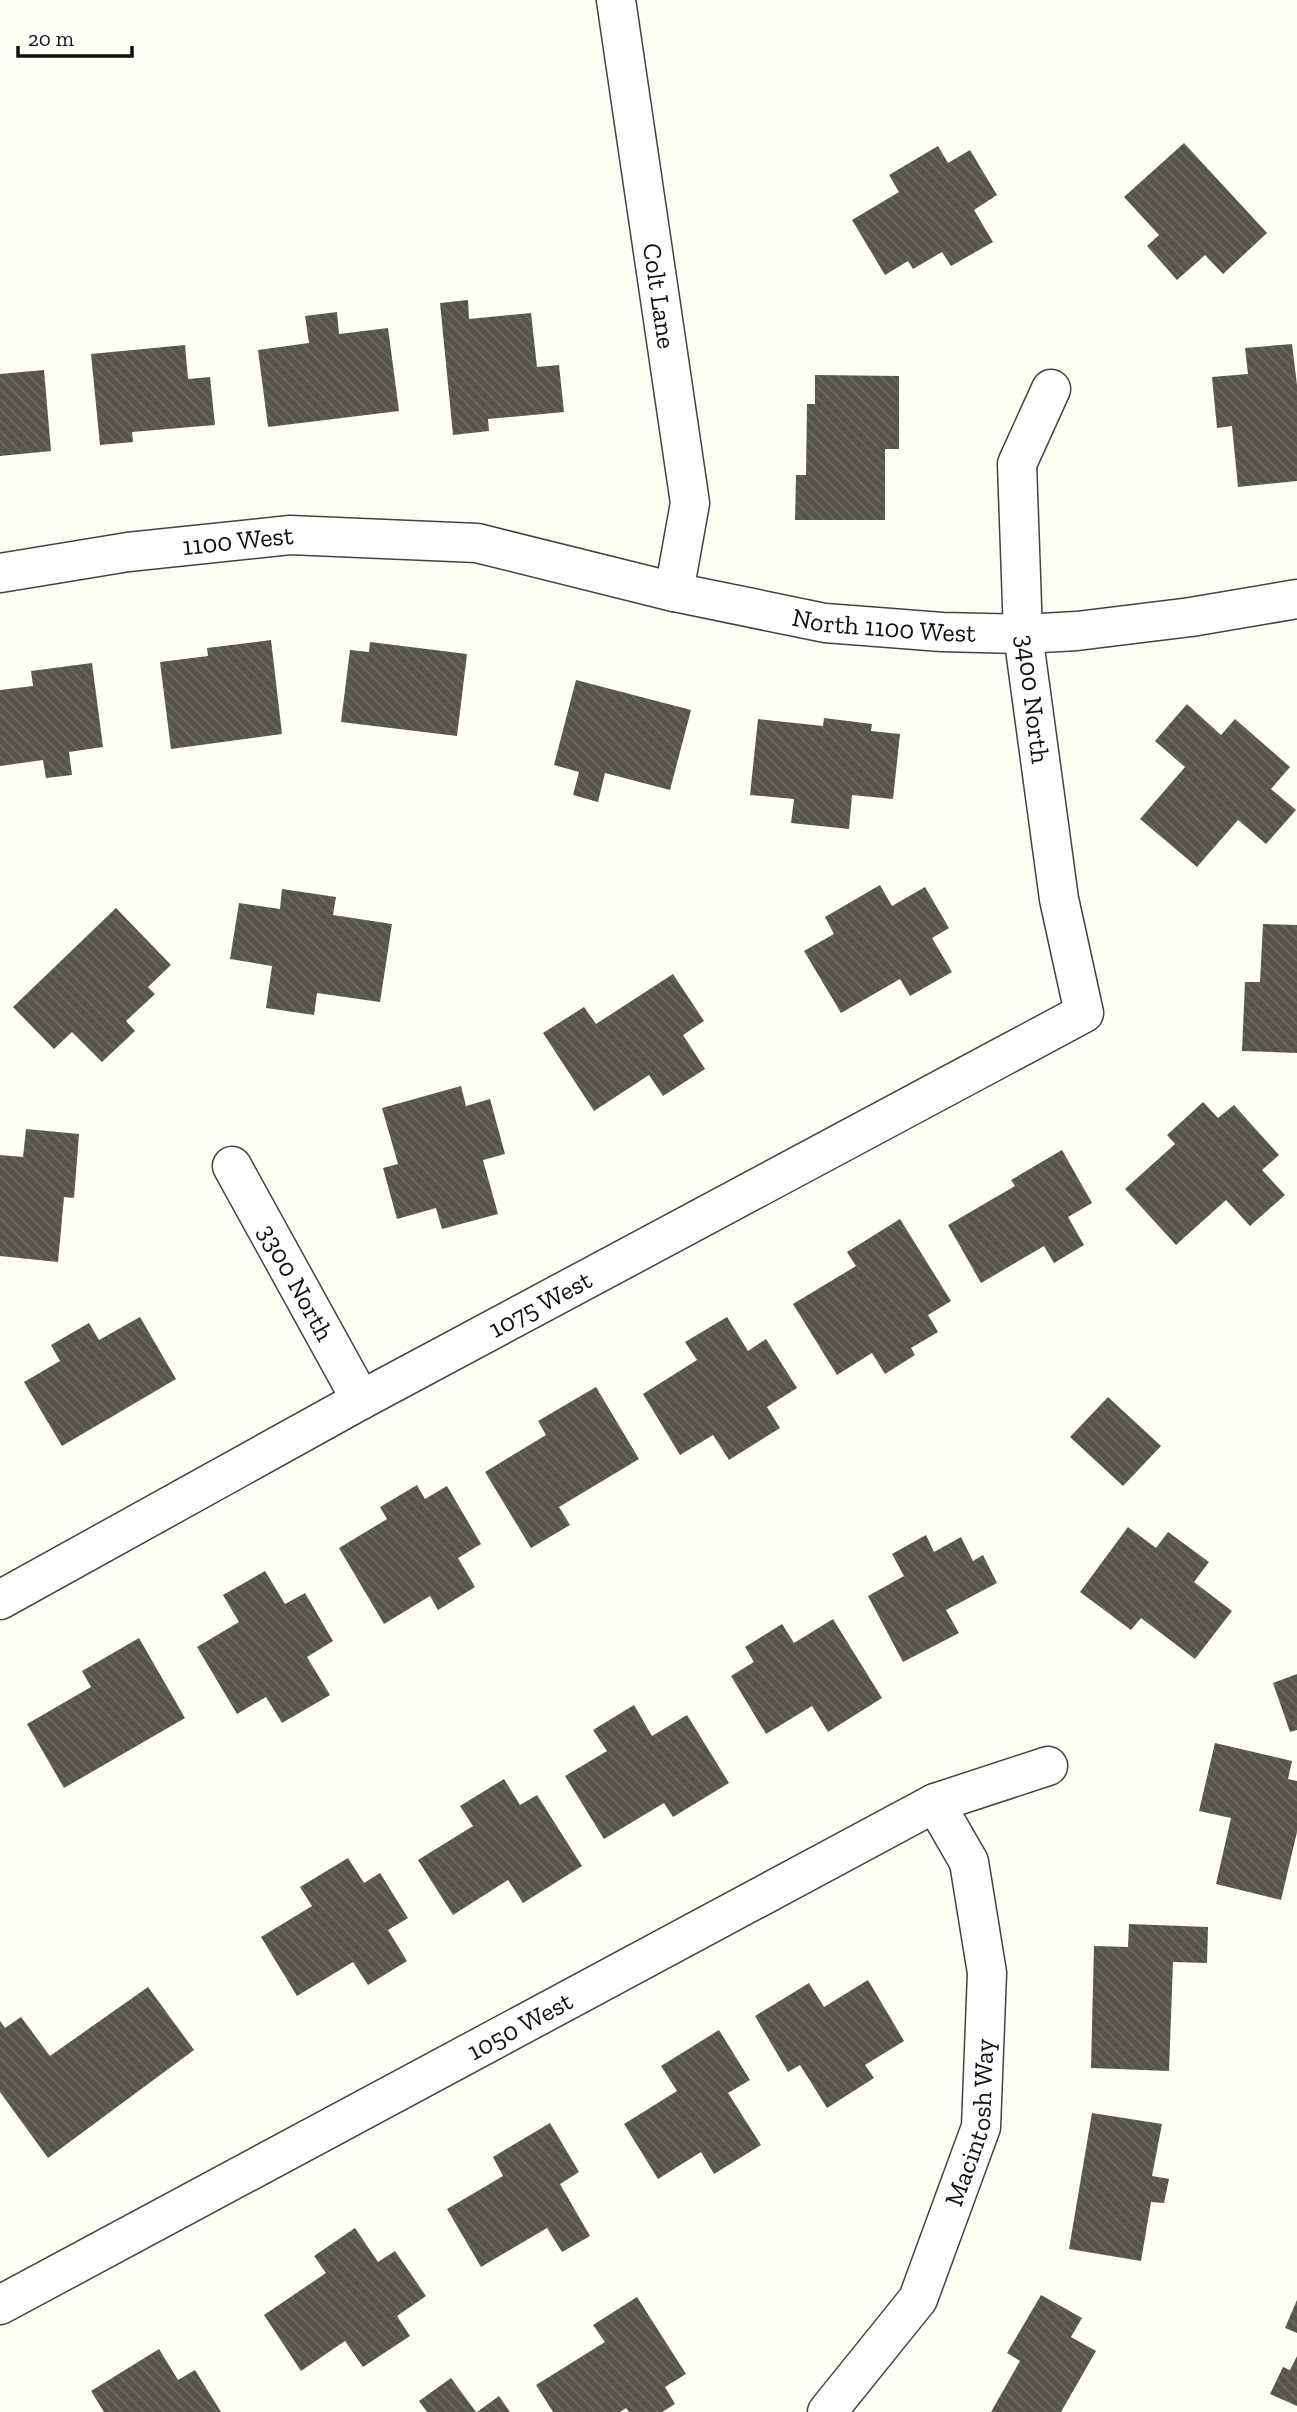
<svg xmlns="http://www.w3.org/2000/svg" width="1297" height="2412" font-family="'Zilla Slab',serif">
  <defs>
    <pattern id="building-back-hatch" width="6" height="6" patternUnits="userSpaceOnUse" patternTransform="scale(1.75)"><rect width="6" height="6" fill="#57544d"/><path d="M-1 5l2 2M0 0l6 6M5-1l2 2" fill="none" stroke="#6a6862"/></pattern>
  </defs>
  <rect width="100%" height="100%" fill="#fdfef4"/>
  <g fill="url(#building-back-hatch)">
    <polygon points="1184,143 1267,233 1223,274 1205,255 1177,280 1147,246 1159,235 1124,197"/>
    <polygon points="938,146 948,163 970,150 997,195 974,210 993,242 951,266 942,252 913,269 908,261 885,275 852,220 899,192 889,175"/>
    <polygon points="468,300 469,319 531,313 537,367 559,365 564,412 488,419 489,431 453,435 440,303"/>
    <polygon points="337,312 339,334 388,328 399,411 268,427 258,350 309,343 305,316"/>
    <polygon points="1292,344 1297,385 1297,481 1238,487 1232,426 1217,428 1212,377 1248,374 1245,348"/>
    <polygon points="185,345 188,379 210,377 215,425 132,432 133,442 100,445 91,354"/>
    <polygon points="44,370 51,451 0,456 0,374"/>
    <polygon points="815,375 899,376 899,449 885,449 885,520 795,520 796,475 806,475 807,404 815,404"/>
    <polygon points="271,640 282,734 171,749 160,662 208,656 207,648"/>
    <polygon points="370,642 467,654 457,736 341,722 350,650 369,652"/>
    <polygon points="92,663 103,747 69,752 72,775 46,778 43,760 0,766 0,690 33,686 31,671"/>
    <polygon points="576,680 691,710 670,790 605,773 598,802 573,795 579,772 554,765"/>
    <polygon points="1187,704 1221,735 1235,719 1290,767 1271,789 1296,810 1266,844 1238,820 1197,867 1140,819 1185,767 1155,741"/>
    <polygon points="824,718 872,724 871,731 900,734 893,799 852,795 849,829 791,823 794,799 750,795 758,719 823,726"/>
    <polygon points="880,885 892,906 925,887 949,928 932,938 952,972 910,996 900,979 841,1013 804,951 834,934 825,917"/>
    <polygon points="282,889 336,897 333,915 392,924 380,1002 317,993 314,1015 266,1008 272,966 230,959 239,903 280,909"/>
    <polygon points="116,908 171,965 148,987 155,994 126,1021 135,1031 102,1062 72,1032 54,1049 13,1007"/>
    <polygon points="1263,924 1297,925 1297,1053 1242,1051 1245,982 1260,982"/>
    <polygon points="673,974 704,1021 683,1035 705,1069 663,1096 649,1075 594,1111 543,1033 584,1007 596,1024"/>
    <polygon points="461,1086 466,1106 490,1099 505,1154 483,1160 498,1214 442,1229 436,1208 397,1219 383,1168 398,1164 382,1108"/>
    <polygon points="1203,1102 1218,1118 1234,1105 1279,1155 1262,1170 1285,1195 1250,1226 1226,1200 1176,1245 1125,1189 1175,1144 1167,1135"/>
    <polygon points="26,1129 79,1134 74,1198 64,1197 58,1262 0,1256 0,1155 23,1157"/>
    <polygon points="1062,1150 1092,1203 1068,1217 1084,1245 1054,1263 1044,1246 981,1283 948,1225 1015,1186 1011,1180"/>
    <polygon points="900,1219 951,1301 928,1315 938,1332 911,1348 915,1355 885,1374 872,1353 837,1375 793,1304 856,1266 847,1252"/>
    <polygon points="140,1317 176,1379 62,1446 24,1382 60,1361 51,1345 89,1323 99,1340"/>
    <polygon points="727,1317 748,1351 766,1339 797,1388 767,1407 780,1428 729,1460 713,1435 680,1455 643,1394 697,1360 685,1342"/>
    <polygon points="596,1387 639,1459 559,1507 570,1525 531,1548 485,1472 546,1435 538,1421"/>
    <polygon points="1108,1397 1161,1446 1123,1486 1070,1437"/>
    <polygon points="417,1485 425,1499 447,1486 481,1544 458,1558 475,1587 438,1610 430,1596 384,1624 339,1548 387,1519 380,1507"/>
    <polygon points="1128,1527 1156,1548 1168,1532 1209,1562 1194,1582 1232,1611 1195,1659 1141,1618 1131,1630 1080,1592"/>
    <polygon points="926,1535 934,1552 961,1537 973,1561 983,1555 997,1583 946,1610 959,1633 903,1662 868,1596 904,1576 892,1554"/>
    <polygon points="265,1571 285,1604 305,1593 333,1641 307,1657 330,1695 282,1723 266,1697 237,1714 197,1647 239,1622 223,1595"/>
    <polygon points="833,1619 882,1698 828,1732 812,1706 766,1734 731,1676 754,1662 745,1647 782,1624 794,1643"/>
    <polygon points="139,1638 185,1718 64,1788 27,1724 91,1687 82,1671"/>
    <polygon points="1297,1674 1297,1730 1290,1732 1273,1683"/>
    <polygon points="634,1705 652,1736 687,1715 729,1783 673,1817 664,1803 604,1839 565,1776 607,1751 593,1730"/>
    <polygon points="1215,1743 1292,1761 1288,1779 1297,1781 1297,1832 1281,1900 1216,1884 1231,1818 1199,1811"/>
    <polygon points="504,1779 520,1805 537,1795 582,1866 523,1903 508,1880 453,1915 418,1860 473,1826 460,1806"/>
    <polygon points="348,1858 364,1883 380,1873 408,1918 388,1930 407,1961 368,1985 353,1962 297,1996 261,1937 312,1906 300,1887"/>
    <polygon points="1129,1924 1208,1927 1207,1963 1173,1962 1169,2071 1091,2068 1094,1946 1128,1947"/>
    <polygon points="868,1980 904,2041 865,2065 874,2078 827,2108 800,2065 788,2072 755,2016 809,1983 824,2007"/>
    <polygon points="148,1987 194,2050 48,2158 0,2092 0,2021 5,2028 21,2017 50,2056"/>
    <polygon points="719,2030 750,2080 728,2093 761,2145 714,2174 701,2152 658,2179 624,2124 677,2091 661,2066"/>
    <polygon points="1092,2113 1162,2124 1152,2176 1169,2179 1164,2203 1151,2202 1141,2261 1069,2249"/>
    <polygon points="550,2123 579,2172 560,2184 590,2236 562,2252 547,2228 481,2267 447,2209 503,2176 493,2157"/>
    <polygon points="355,2228 378,2262 395,2251 426,2296 397,2316 410,2336 363,2367 345,2341 301,2371 264,2315 326,2273 314,2256"/>
    <polygon points="1041,2295 1082,2318 1071,2337 1096,2351 1061,2412 991,2412 1020,2361 1007,2353"/>
    <polygon points="637,2297 686,2374 665,2387 675,2404 662,2412 629,2412 626,2408 620,2412 553,2412 536,2385 605,2342 593,2325"/>
    <polygon points="1297,2300 1297,2333 1285,2328"/>
    <polygon points="159,2349 178,2380 195,2370 221,2412 104,2412 91,2391"/>
    <polygon points="1297,2356 1297,2406 1270,2394 1283,2367 1290,2370"/>
    <polygon points="451,2378 476,2412 427,2412 419,2401"/>
    <polygon points="499,2396 510,2412 477,2412"/>
  </g>
  <g fill="none" stroke-linecap="round" stroke-linejoin="round">
    <defs>
      <g id="minor">
        <path id="s1" d="M616 0 690 503 674 592"/>
        <path id="s2" d="M0 573 128 552 290 535 477 543 674 592 825 623 942 632 1023 634 1077 631 1191 617 1297 599"/>
        <path id="s3" d="M232 1166 361 1400"/>
        <path id="s4" d="M0 1600 361 1400 1084 1013 1059 899 1023 634 1017 464 1051 389"/>
        <path id="s5" d="M0 2305 935 1803 1048 1766"/>
        <path id="s6" d="M827 2412 918 2299 981 2127 987 1973 969 1862 935 1803"/>
      </g>
    </defs>
    <use href="#minor" stroke="#434343" stroke-width="41"/>
    <use href="#minor" stroke="#fff" stroke-width="38"/>
  </g>
  <g text-anchor="middle" stroke-width="7" stroke-linejoin="round" paint-order="stroke">
    <g font-size="26" fill="#101010" stroke="#fff">
      <text dy="9" stroke="none"><textPath href="#s1" startOffset="299">Colt Lane</textPath></text>
      <text dy="9" stroke="none"><textPath href="#s2" startOffset="240">1100 West</textPath></text>
      <text dy="9" stroke="none"><textPath href="#s2" startOffset="896">North 1100 West</textPath></text>
      <text transform="translate(1033 699) rotate(83)" y="9">3400 North</text>
      <text dy="9" stroke="none"><textPath href="#s3" startOffset="133">3300 North</textPath></text>
      <text dy="9" stroke="none"><textPath href="#s4" startOffset="616">1075 West</textPath></text>
      <text dy="9" stroke="none"><textPath href="#s5" startOffset="590">1050 West</textPath></text>
      <text dy="9" stroke="none"><textPath href="#s6" startOffset="331">Macintosh Way</textPath></text>
    </g>
  </g>
  <path d="M18 46v10h114v-10" fill="none" stroke="#101010" stroke-width="3.5"/>
  <text x="28" y="46" font-size="21" fill="#101010" stroke="#ffffff" stroke-width="5" paint-order="stroke">20 m</text>
</svg>
